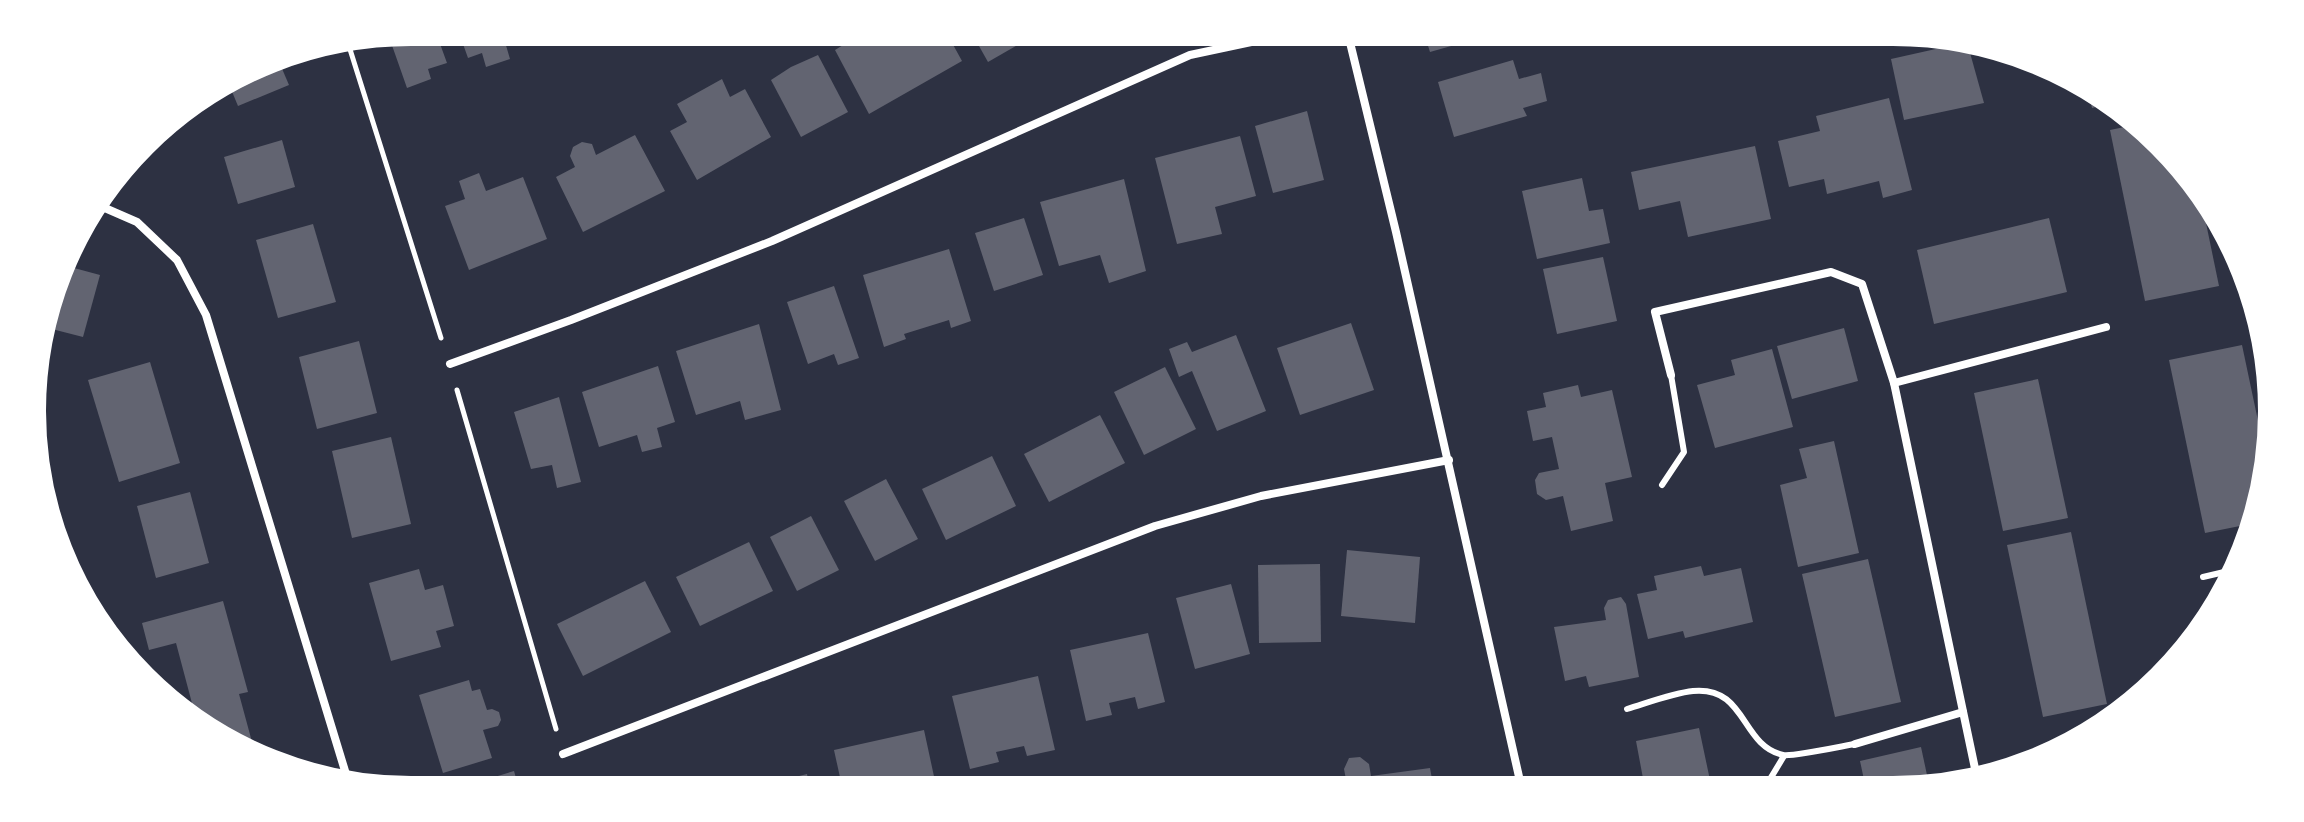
<svg xmlns="http://www.w3.org/2000/svg" width="2304" height="822" font-family="Lato,sans-serif">
  <rect width="100%" height="100%" fill="#2d3142"/>
  <g fill="#626471">
    <polygon points="411,30 435,30 447,63 428,69 431,79 407,88 388,34"/>
    <polygon points="458,30 538,30 538,31 505,42 510,59 486,67 482,53 468,58"/>
    <polygon points="892,30 945,30 962,61 869,114 835,50 861,34 865,43"/>
    <polygon points="970,30 1044,30 988,62"/>
    <polygon points="1423,30 1504,30 1504,31 1430,52"/>
    <polygon points="1600,30 1633,30 1633,31 1602,39"/>
    <polygon points="1967,42 1984,103 1904,120 1891,59"/>
    <polygon points="818,55 848,112 801,137 771,80 791,67"/>
    <polygon points="277,57 289,85 238,106 228,82 266,59"/>
    <polygon points="1513,60 1519,79 1541,73 1547,101 1523,108 1527,116 1454,137 1438,82"/>
    <polygon points="722,79 730,97 745,89 771,137 697,180 670,131 687,122 677,104"/>
    <polygon points="2088,91 2113,103 2092,108"/>
    <polygon points="1889,98 1912,190 1883,198 1879,181 1827,194 1824,179 1789,187 1778,141 1820,131 1816,116"/>
    <polygon points="1307,111 1324,180 1273,193 1255,126"/>
    <polygon points="2139,124 2200,194 2219,286 2145,301 2110,130"/>
    <polygon points="635,135 665,191 583,232 556,177 575,167 570,156 573,147 582,142 592,144 596,155"/>
    <polygon points="1240,136 1256,196 1215,207 1222,234 1177,244 1155,158"/>
    <polygon points="282,140 295,187 238,204 224,157"/>
    <polygon points="1755,146 1771,219 1688,237 1680,201 1639,210 1631,172"/>
    <polygon points="479,173 486,191 523,177 547,239 469,270 445,206 465,199 459,181"/>
    <polygon points="1582,178 1589,211 1603,209 1610,243 1537,259 1522,191"/>
    <polygon points="1124,179 1146,271 1109,283 1100,255 1059,266 1040,202"/>
    <polygon points="1024,218 1043,275 994,291 975,233"/>
    <polygon points="2049,218 2067,292 1934,324 1917,250"/>
    <polygon points="313,224 336,302 278,318 256,240"/>
    <polygon points="949,249 971,321 951,328 949,320 904,334 906,339 884,347 863,275"/>
    <polygon points="1603,257 1617,321 1557,334 1543,269"/>
    <polygon points="63,265 100,275 83,337 44,327"/>
    <polygon points="834,286 859,358 838,365 834,354 808,364 787,302"/>
    <polygon points="1351,323 1374,390 1300,415 1277,348"/>
    <polygon points="759,324 781,410 745,420 740,401 696,415 676,351"/>
    <polygon points="1844,328 1858,381 1792,399 1777,346"/>
    <polygon points="1236,335 1266,411 1217,431 1192,371 1179,377 1169,349 1187,342 1192,352"/>
    <polygon points="359,341 377,413 317,429 299,357"/>
    <polygon points="2242,345 2265,454 2261,509 2255,523 2205,533 2169,360"/>
    <polygon points="1772,349 1793,427 1715,448 1697,385 1735,375 1731,360"/>
    <polygon points="150,362 180,463 119,482 88,380"/>
    <polygon points="658,366 675,422 657,428 662,447 642,452 637,435 599,447 582,392"/>
    <polygon points="1165,367 1196,429 1144,455 1114,392"/>
    <polygon points="2038,379 2068,518 2003,531 1974,393"/>
    <polygon points="1578,385 1581,397 1612,390 1632,477 1605,483 1613,521 1571,531 1563,496 1546,500 1537,494 1535,480 1539,473 1559,469 1552,437 1533,441 1527,411 1546,407 1543,393"/>
    <polygon points="559,397 581,482 557,488 552,465 531,469 514,412"/>
    <polygon points="1100,415 1125,463 1049,502 1024,454"/>
    <polygon points="391,437 411,524 352,538 332,451"/>
    <polygon points="1834,441 1859,553 1798,567 1780,485 1807,478 1799,449"/>
    <polygon points="992,456 1016,506 946,540 922,489"/>
    <polygon points="886,479 918,539 875,561 844,501"/>
    <polygon points="190,492 209,563 156,578 137,506"/>
    <polygon points="811,516 839,570 797,591 770,537"/>
    <polygon points="2071,532 2107,704 2043,717 2007,545"/>
    <polygon points="749,542 773,591 700,626 676,577"/>
    <polygon points="1347,550 1420,557 1415,623 1341,616"/>
    <polygon points="1868,559 1901,702 1835,717 1802,574"/>
    <polygon points="1320,564 1321,642 1259,643 1258,565"/>
    <polygon points="1701,566 1704,576 1741,568 1753,622 1685,638 1683,631 1648,639 1637,594 1657,590 1654,576"/>
    <polygon points="419,569 425,590 443,585 454,626 436,631 441,647 391,661 369,583"/>
    <polygon points="645,581 671,632 583,676 557,624"/>
    <polygon points="1231,584 1250,654 1195,669 1176,598"/>
    <polygon points="1621,597 1626,604 1639,677 1589,687 1586,676 1565,681 1554,627 1606,620 1604,608 1608,600"/>
    <polygon points="223,601 248,692 239,694 255,753 199,728 185,714 184,709 193,707 176,643 149,650 142,623"/>
    <polygon points="1148,633 1165,702 1138,709 1135,697 1109,703 1112,715 1086,721 1070,650"/>
    <polygon points="1038,676 1055,750 1027,756 1024,746 996,752 999,762 970,769 952,696"/>
    <polygon points="469,680 472,691 480,689 487,710 492,709 499,712 501,720 498,726 483,730 492,758 443,773 419,695"/>
    <polygon points="1699,728 1710,780 1698,782 1700,789 1645,789 1636,741"/>
    <polygon points="924,730 935,781 893,791 843,791 834,750"/>
    <polygon points="1921,747 1930,789 1866,789 1860,761"/>
    <polygon points="1360,757 1369,764 1371,776 1430,768 1434,790 1348,790 1344,769 1349,758"/>
    <polygon points="514,771 520,792 449,792 449,791"/>
    <polygon points="807,774 810,791 744,791 744,790"/>
  </g>
  <g fill="none" stroke-linecap="round" stroke-linejoin="round">
    <g stroke="#fff" stroke-width="5">
      <polyline points="348,43 441,338"/>
      <polyline points="457,390 556,729"/>
    </g>
    <g stroke="#fff" stroke-width="6">
      <polyline points="1662,485 1684,452 1671,375"/>
      <polyline points="2203,577 2237,569"/>
      <path d="M1627 709C1647 703 1673 693 1693 691 1747 686 1740 745 1783 755 1792 757 1843 746 1855 744"/>
      <polyline points="1764,789 1784,756"/>
    </g>
    <g stroke="#fff" stroke-width="8">
      <polyline points="1347,30 1396,232 1522,790"/>
      <polyline points="98,205 137,222 177,260 206,315 349,784"/>
      <polyline points="450,364 571,320 772,241 1190,55 1308,30"/>
      <polyline points="1671,375 1655,312 1831,272 1862,284 1894,383 1977,778"/>
      <polyline points="1894,383 2106,327"/>
      <polyline points="1855,744 1963,712"/>
      <polyline points="563,754 1155,526 1261,496 1449,460"/>
    </g>
  </g>
  <path d="M0 0H2304V822H0ZM411 44H1893A367 367 0 0 1 2260 411V411A367 367 0 0 1 1893 778H411A367 367 0 0 1 44 411V411A367 367 0 0 1 411 44Z" fill="#fff" fill-rule="evenodd"/>
  <path fill="none" stroke="#fff" stroke-width="4" d="M411 44H1893A367 367 0 0 1 2260 411V411A367 367 0 0 1 1893 778H411A367 367 0 0 1 44 411V411A367 367 0 0 1 411 44Z"/>
</svg>
